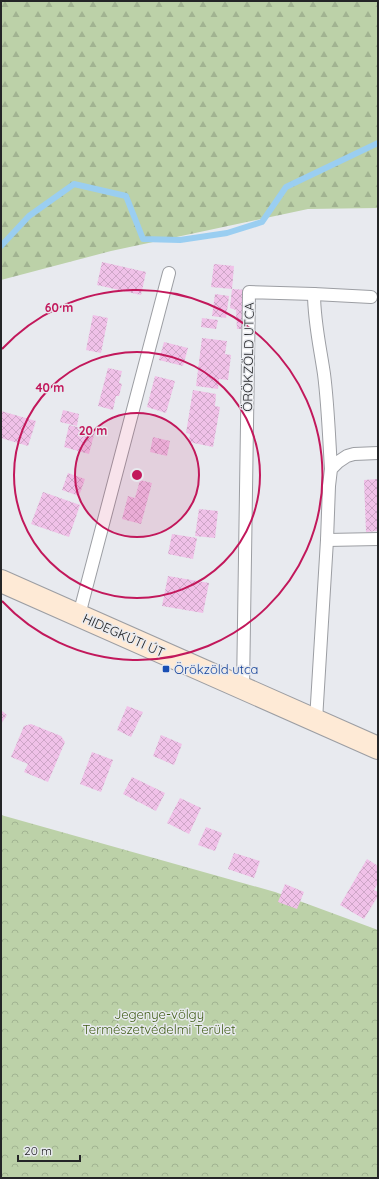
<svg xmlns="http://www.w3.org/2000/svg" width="379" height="1179" font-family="Quicksand,sans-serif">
  <defs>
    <pattern id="forest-firs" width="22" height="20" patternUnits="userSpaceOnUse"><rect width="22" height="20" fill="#bcd1a8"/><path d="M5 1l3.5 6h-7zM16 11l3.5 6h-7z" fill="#a1b391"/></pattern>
    <pattern id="park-crowns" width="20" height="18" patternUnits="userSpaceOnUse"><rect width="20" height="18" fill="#bcd1a8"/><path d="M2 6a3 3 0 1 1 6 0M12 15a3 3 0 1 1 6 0" fill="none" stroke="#a1b391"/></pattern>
    <pattern id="building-cross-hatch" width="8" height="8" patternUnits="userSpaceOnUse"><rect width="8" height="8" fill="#f0c1e8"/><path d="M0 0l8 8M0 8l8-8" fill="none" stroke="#cea6c7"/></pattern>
  </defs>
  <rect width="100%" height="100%" fill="#e8eaef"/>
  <polygon fill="url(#forest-firs)" points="1,1 378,1 378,208 308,209 111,251 1,280"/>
  <polygon fill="url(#park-crowns)" points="1,815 275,892 378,930 378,1178 1,1178"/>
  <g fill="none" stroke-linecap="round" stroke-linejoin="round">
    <polyline stroke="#9acef1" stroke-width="6" points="1,246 29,216 74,184 126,196 143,239 180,240 227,233 262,222 286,187 378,143"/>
  </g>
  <g fill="url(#building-cross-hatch)">
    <polygon points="102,262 146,272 141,295 97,285"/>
    <polygon points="214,264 234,266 232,289 247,290 246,329 237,329 236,310 230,308 232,289 211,287"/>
    <polygon points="215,294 229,296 226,318 212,316"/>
    <polygon points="93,315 108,318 101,353 86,350"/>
    <polygon points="202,318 218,320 216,329 201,327"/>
    <polygon points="202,338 227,341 225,354 231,355 228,380 219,379 218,389 196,386"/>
    <polygon points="164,342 188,348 183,366 159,360"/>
    <polygon points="108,368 122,371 119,383 122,384 119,396 116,396 113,410 98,406"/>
    <polygon points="155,376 175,381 166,413 147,407"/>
    <polygon points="193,390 216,394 215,406 220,407 213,447 189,442 190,434 186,433"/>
    <polygon points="63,410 79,414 77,426 60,422"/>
    <polygon points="1,411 36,421 28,446 1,438"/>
    <polygon points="69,425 95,431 89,454 64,447"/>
    <polygon points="153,437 170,441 167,456 150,452"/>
    <polygon points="68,473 85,479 79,496 62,490"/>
    <polygon points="378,479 378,531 366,532 364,480"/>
    <polygon points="140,480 152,483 141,524 122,519 128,496 135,498"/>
    <polygon points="43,492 80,505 69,537 31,524"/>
    <polygon points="199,509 218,511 215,538 195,536"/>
    <polygon points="172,534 197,538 193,559 168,554"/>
    <polygon points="168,576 209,583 203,613 162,606"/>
    <polygon points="127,706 143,712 131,737 117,730"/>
    <polygon points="1,710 7,715 1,724"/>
    <polygon points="31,724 61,736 65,742 48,782 24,772 28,764 11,757 24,726"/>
    <polygon points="161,735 182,744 174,765 153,756"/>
    <polygon points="92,752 113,760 101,792 80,784"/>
    <polygon points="132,777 165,793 156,811 123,794"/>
    <polygon points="180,798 201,808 189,834 167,823"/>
    <polygon points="206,827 222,833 215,851 198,845"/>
    <polygon points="234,853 260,861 254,878 228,869"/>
    <polygon points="367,859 378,866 378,883 374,890 378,892 378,896 364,919 340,905"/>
    <polygon points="285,884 304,892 297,909 278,902"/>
  </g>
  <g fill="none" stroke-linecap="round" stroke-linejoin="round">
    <defs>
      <g id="lane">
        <path d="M314 294C314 321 320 347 324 374 328 405 329 437 331 469"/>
        <polyline points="327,540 378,539"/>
        <polyline points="79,615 169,273"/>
        <polyline points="243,689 249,292 314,294 371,297"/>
        <polyline points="316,720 327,540 329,486 331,469 338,462 347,456 354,454 378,453"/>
      </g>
      <polyline id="secondary" points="1,581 378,748"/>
    </defs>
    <use href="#lane" stroke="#9c9ea3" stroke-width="14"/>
    <use href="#secondary" stroke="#9c9ea3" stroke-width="24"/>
    <use href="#lane" stroke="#fff" stroke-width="12"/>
    <use href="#secondary" stroke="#feead6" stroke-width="22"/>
  </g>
  <circle cx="137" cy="475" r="62" fill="#c2185b" fill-opacity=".12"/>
  <g fill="none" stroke="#c2185b" stroke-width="2">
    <circle cx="137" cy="475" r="62"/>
    <circle cx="137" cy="475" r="123"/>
    <path d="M2 349A185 185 0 1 1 2 601"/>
  </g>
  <rect fill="#1a4fb4" stroke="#e8eaef" stroke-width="1.5" x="162" y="665" width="8" height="8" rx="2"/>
  <g text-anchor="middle" stroke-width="3" stroke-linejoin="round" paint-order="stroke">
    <g font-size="13" fill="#242527" stroke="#e8eaef">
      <text transform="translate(248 357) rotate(-89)" y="5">ÖRÖKZÖLD UTCA</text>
      <text transform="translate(124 635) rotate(24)" y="5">HIDEGKÚTI ÚT</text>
    </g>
    <g font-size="13" fill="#164399" stroke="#e8eaef" text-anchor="start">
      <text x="174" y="674">Örökzöld utca</text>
    </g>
    <g font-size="13" fill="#3f5c15" stroke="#e8eaef">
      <text x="159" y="1019">Jegenye-völgy<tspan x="159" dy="15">Természetvédelmi Terület</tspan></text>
    </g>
  </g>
  <circle cx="137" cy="475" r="6" fill="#c2185b" stroke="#e8eaef" stroke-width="2"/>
  <g font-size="12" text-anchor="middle" font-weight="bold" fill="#c2185b" stroke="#e8eaef" stroke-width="3" stroke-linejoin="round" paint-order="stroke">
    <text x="59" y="312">60 m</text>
    <text x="50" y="392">40 m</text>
    <text x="93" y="435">20 m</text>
  </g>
  <rect width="379" height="1179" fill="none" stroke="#242527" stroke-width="4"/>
  <path d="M18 1155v6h62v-6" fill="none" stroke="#242527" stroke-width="2"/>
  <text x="24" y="1155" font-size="12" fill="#242527" stroke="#e8eaef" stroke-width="3" paint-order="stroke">20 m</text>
</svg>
